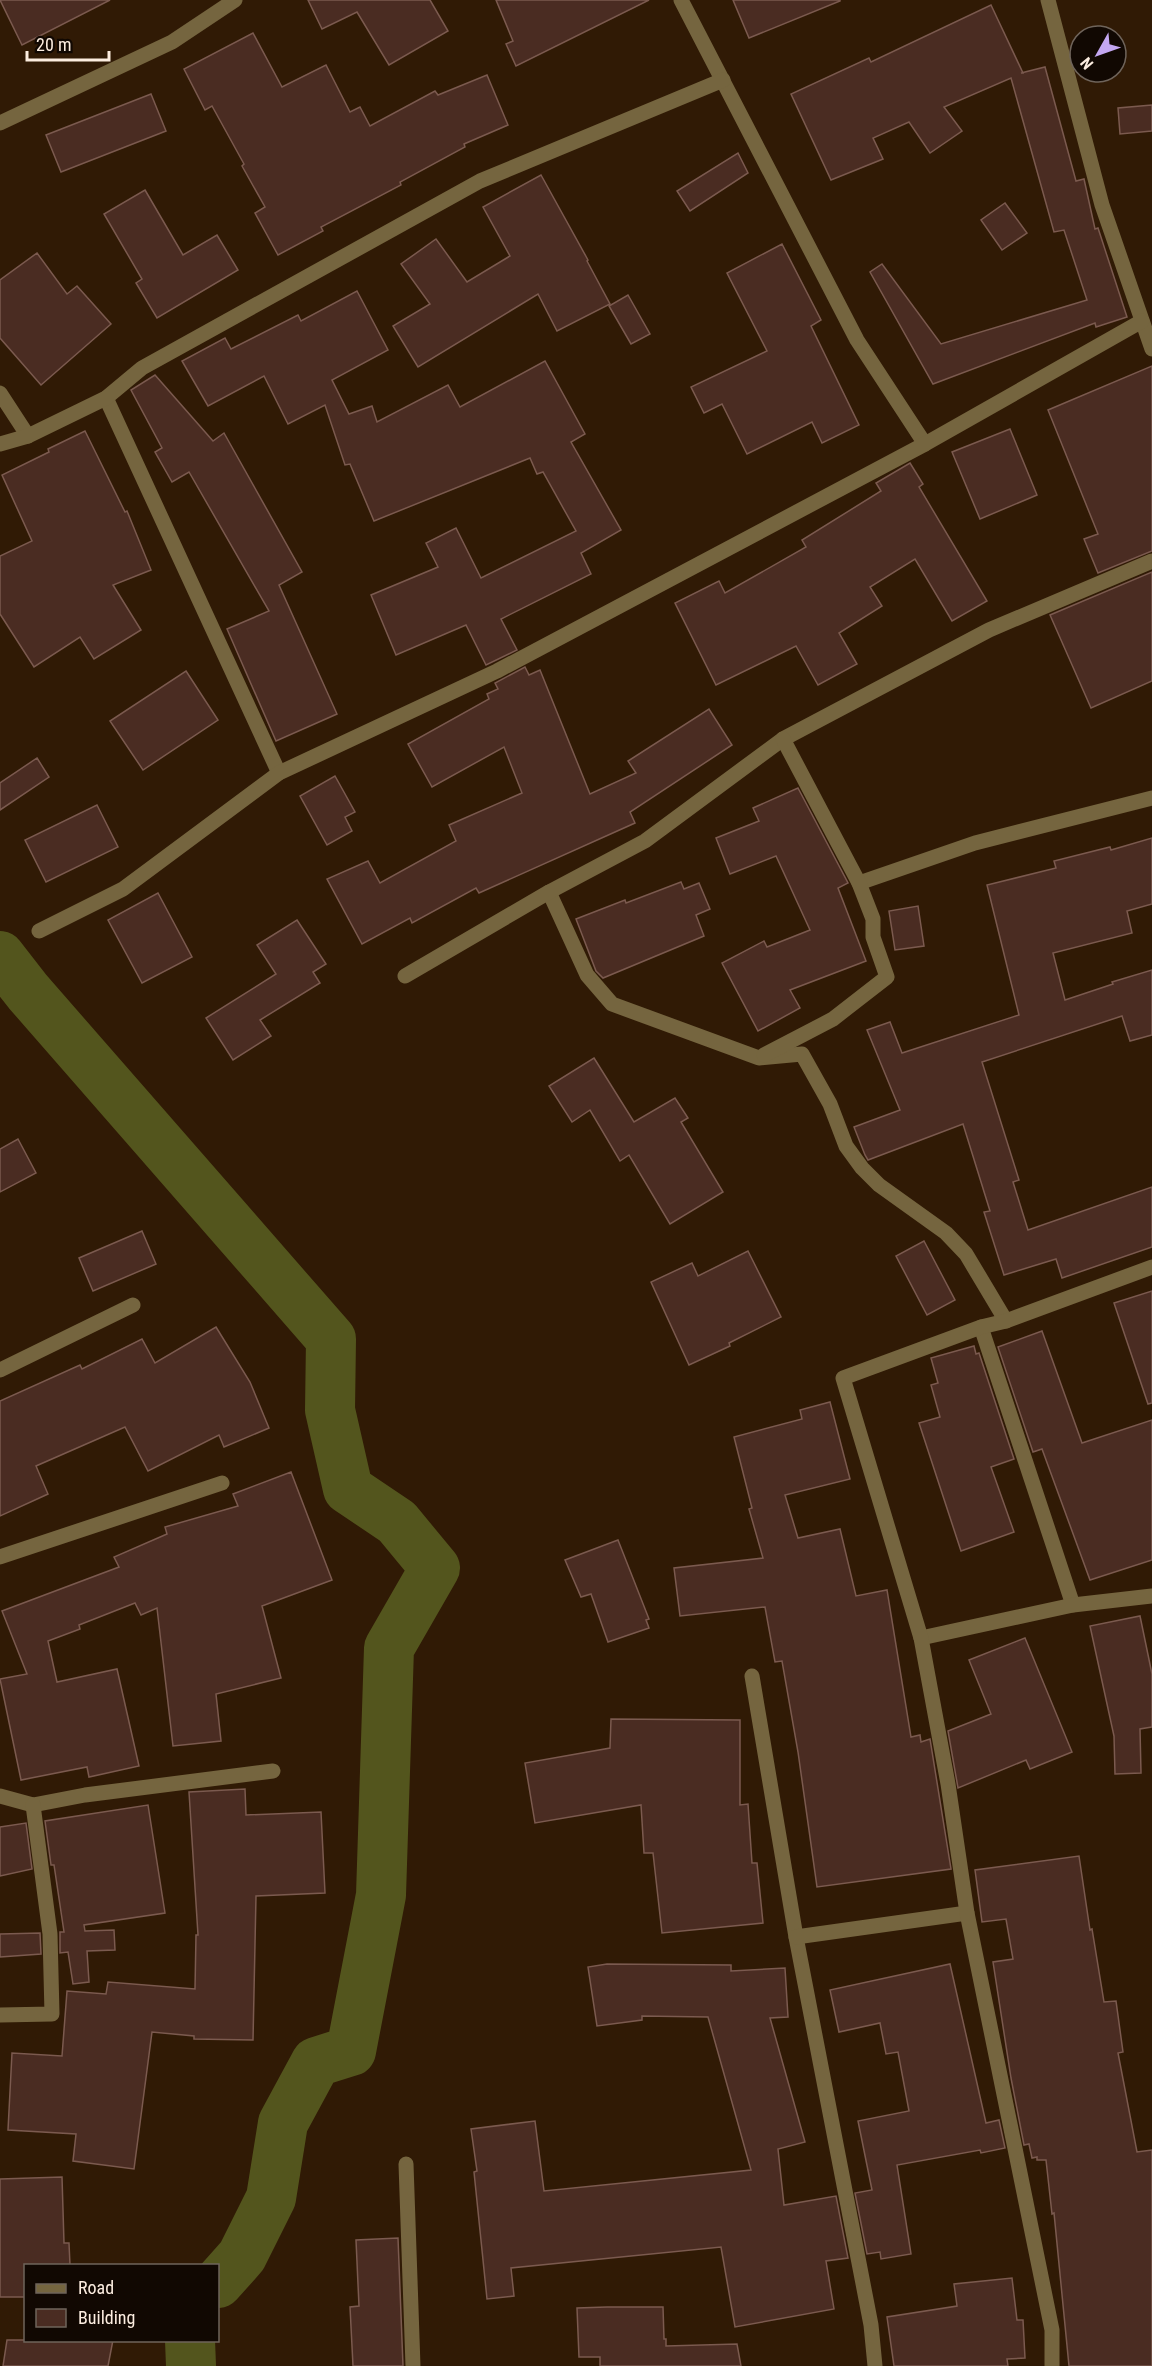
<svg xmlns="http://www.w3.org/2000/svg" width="1152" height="2366" font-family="'Roboto Condensed',sans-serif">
  <rect width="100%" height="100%" fill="#301a05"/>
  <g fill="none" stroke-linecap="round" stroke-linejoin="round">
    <g stroke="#53551d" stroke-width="50">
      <polyline points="0,956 28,992 331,1339 330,1410 348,1489 397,1522 435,1568 389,1648 381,1895 351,2051 316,2062 283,2123 271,2198 242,2256 218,2283"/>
      <polyline points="190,2340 191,2366"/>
    </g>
  </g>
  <g fill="#4a2c22" stroke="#7b5a4f" stroke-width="1.5">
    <polygon points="0,0 110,0 22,45"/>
    <polygon points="308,0 430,0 448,31 389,65 357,12 322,29"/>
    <polygon points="496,0 649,0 516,66 506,44 513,41"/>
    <polygon points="733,0 840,0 840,1 749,38"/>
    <polygon points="991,5 1023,73 1021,73 1045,67 1076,181 1084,179 1095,229 1098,228 1127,317 1096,327 1095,323 933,384 870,272 882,264 941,344 1087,300 1064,230 1054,232 1011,78 944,107 962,131 930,153 909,122 873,138 883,159 831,180 791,94 869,58 871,62"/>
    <polygon points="253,33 282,87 326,65 350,112 360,107 370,126 435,91 438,95 487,75 508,125 464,144 465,147 400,182 401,185 321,227 323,231 278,255 255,213 265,207 242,166 244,164 212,106 205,110 184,69"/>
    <polygon points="151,94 166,131 61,172 46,135"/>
    <polygon points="1152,105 1152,131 1120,134 1118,108"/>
    <polygon points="738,153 748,173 690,211 677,191"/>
    <polygon points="541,175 588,260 587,261 610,304 557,331 538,294 418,367 393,326 430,304 401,264 436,239 467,282 510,256 483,207"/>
    <polygon points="145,190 183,255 217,235 238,270 157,318 136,283 142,279 104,214"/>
    <polygon points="1005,203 1027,233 1002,250 981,220"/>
    <polygon points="782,244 821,320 811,326 859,425 822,443 812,422 747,454 722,404 704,413 691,387 767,351 727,273"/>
    <polygon points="37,253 67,294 77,286 111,324 41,385 0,338 0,280"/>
    <polygon points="357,291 388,350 332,380 349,414 372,406 377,422 448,385 460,407 545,361 585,434 571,442 621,530 581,553 591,574 501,619 517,650 486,665 466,625 396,655 371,595 438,567 426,543 456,528 481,578 576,531 543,472 537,474 530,458 374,521 350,464 345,465 325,405 288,424 264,376 208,406 182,361 225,338 231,349 298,315 301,321"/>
    <polygon points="628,295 650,334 631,344 609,306"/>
    <polygon points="1152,366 1152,551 1098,573 1084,539 1098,534 1048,410"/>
    <polygon points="155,375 213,441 224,433 302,572 279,585 337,714 276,741 227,629 269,611 189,472 172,482 155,452 162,448 131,390"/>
    <polygon points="1010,429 1037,495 980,519 952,452"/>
    <polygon points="85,431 125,512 127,511 151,570 113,585 141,630 94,659 80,637 34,667 0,614 0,556 32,541 2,475 49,452 48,449"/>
    <polygon points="910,463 923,484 919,487 987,601 952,621 915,559 870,587 882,606 839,633 857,664 818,685 796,646 716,685 675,603 719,581 725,593 806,547 802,540 881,491 876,483"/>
    <polygon points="1152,572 1152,681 1091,708 1050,615"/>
    <polygon points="525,667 529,675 540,670 590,794 636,773 628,761 709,709 732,745 630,812 635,823 479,893 476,888 412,923 410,918 362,944 327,879 368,861 380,883 456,841 449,825 522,793 504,747 432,787 408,744 489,699 487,694 498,689 495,683"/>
    <polygon points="186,671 218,720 143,770 110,721"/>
    <polygon points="37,758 49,777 0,810 0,783"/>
    <polygon points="335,776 355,812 345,817 352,831 327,845 300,796"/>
    <polygon points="798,788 848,883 838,888 866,961 790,990 800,1008 758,1031 722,963 764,941 767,947 810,930 776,856 730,874 716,838 759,821 753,808"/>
    <polygon points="97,805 118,847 46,882 25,840"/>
    <polygon points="1152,838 1152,904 1127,911 1132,933 1053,953 1065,1000 1113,984 1112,982 1152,970 1152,1035 1130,1041 1122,1016 982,1062 1019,1180 1013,1182 1028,1230 1152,1187 1152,1247 1062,1278 1056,1259 1004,1275 984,1212 990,1211 963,1124 868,1160 865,1155 854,1127 900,1110 867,1030 890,1022 902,1053 1019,1015 987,885 1056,868 1054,861 1110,847 1111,850"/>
    <polygon points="681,882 684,889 699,883 710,909 696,915 704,936 603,978 596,971 576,919 625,900 626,903"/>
    <polygon points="158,893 192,957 142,983 108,920"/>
    <polygon points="918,906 924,946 895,950 889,911"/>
    <polygon points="297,920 326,964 313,972 320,983 260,1020 271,1036 233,1060 206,1018 276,974 257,945"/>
    <polygon points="594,1058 634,1122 675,1098 688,1118 681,1122 723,1192 670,1224 629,1155 620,1161 590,1110 572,1122 549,1086"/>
    <polygon points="18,1139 36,1173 0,1192 0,1149"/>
    <polygon points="142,1231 156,1264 93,1291 79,1258"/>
    <polygon points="924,1241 955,1300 927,1315 896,1256"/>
    <polygon points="748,1251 781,1317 729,1343 730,1346 689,1365 651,1282 692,1263 698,1276"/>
    <polygon points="1152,1291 1152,1403 1148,1404 1114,1303"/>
    <polygon points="216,1327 250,1382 269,1428 224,1447 219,1435 148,1471 125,1427 36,1466 48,1494 0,1516 0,1401 80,1365 82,1369 142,1339 155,1363"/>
    <polygon points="1042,1331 1082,1443 1152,1420 1152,1560 1090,1580 1042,1449 1033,1452 998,1347"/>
    <polygon points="974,1346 976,1354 979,1353 1014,1459 991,1467 1014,1532 961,1551 919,1423 940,1417 931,1385 938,1383 931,1358"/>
    <polygon points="830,1402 850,1479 785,1495 798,1538 840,1529 856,1596 887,1590 911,1737 920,1735 921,1742 930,1739 951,1869 817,1887 798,1752 782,1661 775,1662 765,1607 680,1616 674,1568 763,1558 749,1509 752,1508 734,1437 802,1419 800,1410"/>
    <polygon points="291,1472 332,1580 262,1606 281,1678 216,1694 221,1741 173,1746 157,1608 141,1615 135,1603 79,1625 80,1629 48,1641 57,1682 117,1669 139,1766 89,1777 87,1767 21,1780 0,1679 27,1674 2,1611 119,1567 114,1557 167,1534 165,1527 238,1506 233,1494"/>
    <polygon points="618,1540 649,1619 646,1620 649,1628 608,1642 591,1594 581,1597 565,1560"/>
    <polygon points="1140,1616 1152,1674 1152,1727 1140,1729 1141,1773 1115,1774 1114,1736 1090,1626"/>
    <polygon points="1025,1638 1072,1752 1030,1769 1026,1760 958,1788 948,1731 991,1714 969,1660"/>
    <polygon points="611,1719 740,1720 740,1805 748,1804 752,1863 757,1863 763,1923 662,1933 653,1853 644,1853 641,1805 535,1823 525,1763 610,1748"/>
    <polygon points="245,1789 246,1815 321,1812 325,1893 256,1896 253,2040 194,2039 194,2036 152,2032 134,2169 73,2161 76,2134 8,2130 12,2053 62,2056 67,1991 106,1994 108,1982 195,1989 196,1935 198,1935 189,1792"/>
    <polygon points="148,1805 165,1913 84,1925 85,1931 114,1930 115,1950 87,1951 89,1982 73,1984 68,1952 60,1953 60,1932 64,1932 54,1865 51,1865 45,1821"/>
    <polygon points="26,1823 32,1869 0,1876 0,1827"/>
    <polygon points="1079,1856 1090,1930 1092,1929 1104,2002 1116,2001 1123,2052 1118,2053 1137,2152 1152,2150 1152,2366 1069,2366 1054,2213 1052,2214 1046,2160 1037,2160 1037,2157 1032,2158 1029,2144 1024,2145 1011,2078 993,1962 1013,1959 1006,1919 982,1922 975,1870"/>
    <polygon points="40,1933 41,1954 0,1957 0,1934"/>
    <polygon points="607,1964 731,1965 731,1971 785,1968 788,2017 770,2018 805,2142 778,2149 784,2205 836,2196 848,2258 826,2261 834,2309 735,2327 721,2247 511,2268 514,2296 487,2299 474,2172 477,2171 471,2129 535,2121 544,2191 751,2170 708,2017 642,2016 642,2020 597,2026 588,1967"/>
    <polygon points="950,1964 986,2123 999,2120 1005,2148 981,2153 980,2150 897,2165 911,2254 881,2259 880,2252 867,2254 855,2193 872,2190 858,2121 909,2111 898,2052 886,2054 880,2023 839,2032 830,1990"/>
    <polygon points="62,2177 64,2243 69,2243 70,2265 26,2265 26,2297 0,2297 0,2179"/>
    <polygon points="398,2238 403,2366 353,2366 350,2307 359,2306 356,2240"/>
    <polygon points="1012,2278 1017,2320 1023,2320 1025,2358 1007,2359 1008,2366 894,2366 887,2317 957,2306 954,2284"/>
    <polygon points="607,2307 663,2307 664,2339 666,2339 666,2346 737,2344 741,2366 600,2366 600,2357 579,2357 577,2308"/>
    <polygon points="7,2340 113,2340 108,2366 3,2366"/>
  </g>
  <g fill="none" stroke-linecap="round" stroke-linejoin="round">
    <g stroke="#75653f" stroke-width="15">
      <polyline points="681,0 857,340 925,444"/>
      <polyline points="1048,0 1102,205 1152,349"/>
      <polyline points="0,123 172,42 235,0"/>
      <polyline points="0,393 28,436"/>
      <polyline points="106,398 279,773"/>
      <polyline points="0,444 28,436 106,398 142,368 480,181 723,80"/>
      <polyline points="859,883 975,843 1152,798"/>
      <polyline points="549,892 587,975 612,1004 759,1058 802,1054 830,1104 846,1146 862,1168 879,1185 946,1233 966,1254 1006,1321"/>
      <polyline points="39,931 123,889 279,773 497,671 925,444 1142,321"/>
      <polyline points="405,976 549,892 645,841 783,739 989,630 1152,561"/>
      <polyline points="764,1055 833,1019 887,977 873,937 873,919 859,883 783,739"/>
      <polyline points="981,1327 1073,1605"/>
      <polyline points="0,1370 133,1305"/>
      <polyline points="0,1557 222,1483"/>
      <polyline points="921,1638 1073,1605 1152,1596"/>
      <polyline points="752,1676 796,1937 871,2325 875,2366"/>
      <polyline points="0,1796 33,1805 85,1795 273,1771"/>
      <polyline points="796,1937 967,1913"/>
      <polyline points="0,2015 52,2014 50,1934 33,1805"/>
      <polyline points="406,2164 413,2366"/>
      <polyline points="1052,2366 1052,2330 967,1913 948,1784 921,1638 843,1378 981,1327 1006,1321 1152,1267"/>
    </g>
  </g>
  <rect x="24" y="2264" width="195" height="78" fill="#110802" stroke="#6f645b" stroke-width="1.5"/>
  <rect x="36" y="2284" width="30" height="9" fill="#75653f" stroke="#6f645b" stroke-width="1.5"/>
  <text x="78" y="2294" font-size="18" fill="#fcede0">Road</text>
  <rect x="36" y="2309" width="30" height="18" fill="#4a2c22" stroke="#6f645b" stroke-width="1.5"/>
  <text x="78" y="2324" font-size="18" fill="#fcede0">Building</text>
  <g transform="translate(1098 54) rotate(230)"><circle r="28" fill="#110802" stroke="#6f645b" stroke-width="1.5"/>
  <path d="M0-4.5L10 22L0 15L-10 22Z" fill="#c4a7f1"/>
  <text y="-9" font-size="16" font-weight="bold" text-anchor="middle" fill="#fcede0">N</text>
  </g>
  <path d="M27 51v9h82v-9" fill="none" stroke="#fcede0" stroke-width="3"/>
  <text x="36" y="51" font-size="18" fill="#fcede0" stroke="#110802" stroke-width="4.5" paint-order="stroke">20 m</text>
</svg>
